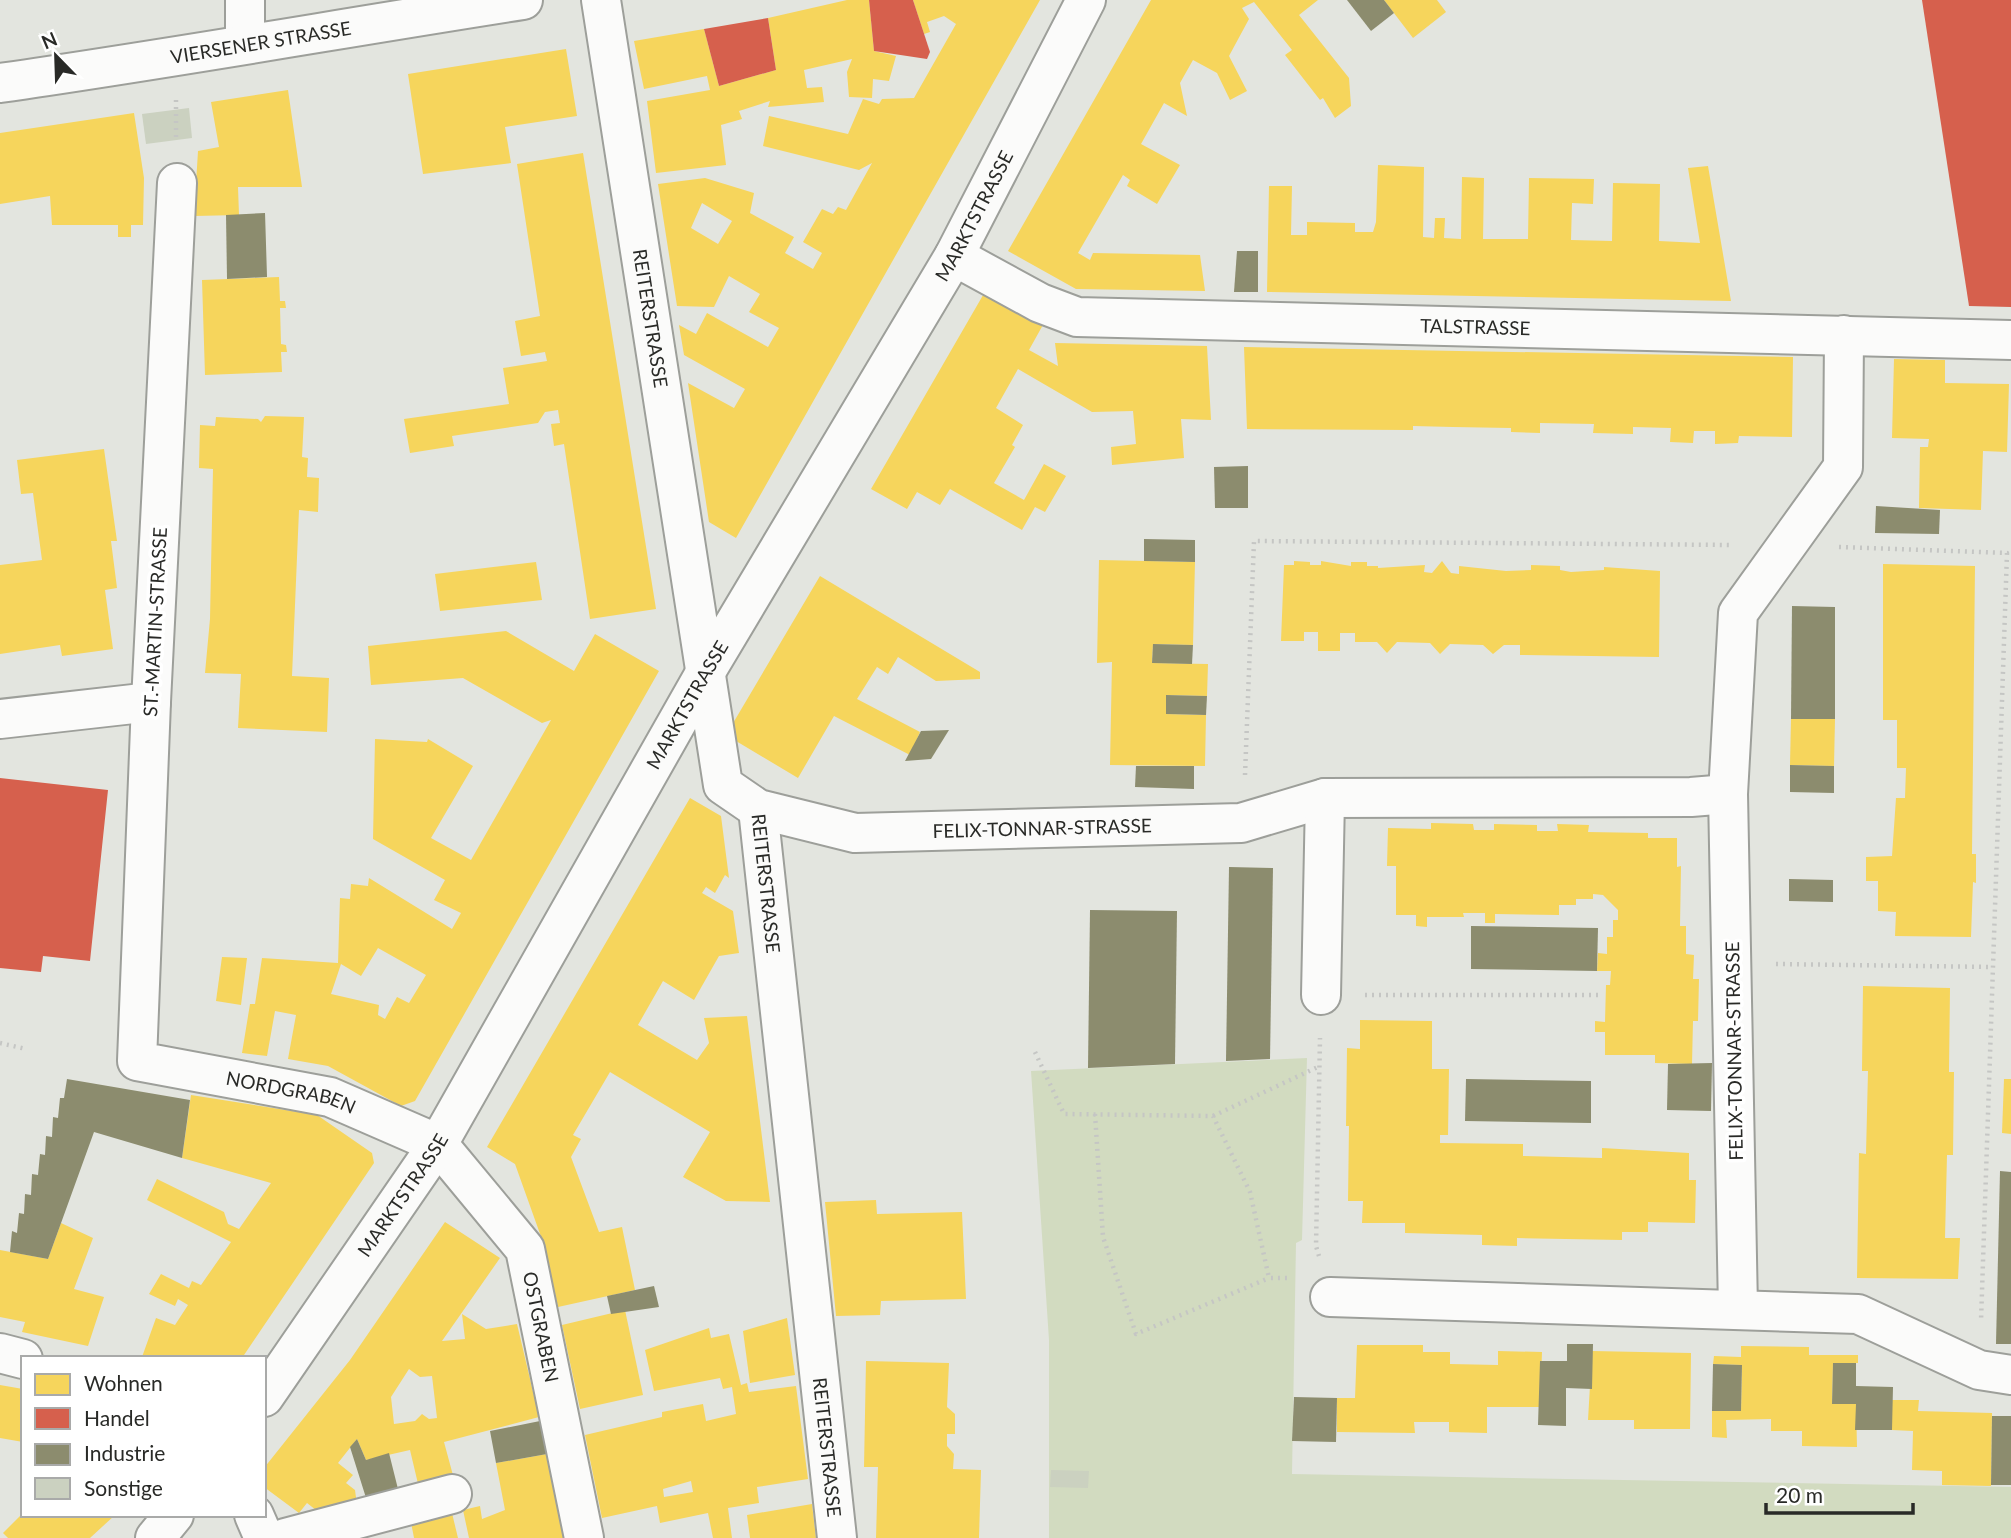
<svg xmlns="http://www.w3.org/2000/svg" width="2011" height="1538" font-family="Lato,sans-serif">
  <rect width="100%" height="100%" fill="#e3e5df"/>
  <polygon fill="#d2dbc0" points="1307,1058 1302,1240 1296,1243 1292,1474 2011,1487 2011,1538 1049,1538 1049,1340 1031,1071"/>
  <g fill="#f6d55c" fill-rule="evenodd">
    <polygon points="847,0 869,0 874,51 896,56 889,81 873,79 872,98 849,97 847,72 852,59 804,70 807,88 822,87 824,102 768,107 770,101 739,111 742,119 721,125 726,165 656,173 647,101 710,90 707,76 644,89 634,41 704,29 719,86 776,70 768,18"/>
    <path d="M913 0H1040L736 538 709 522 688 383 734 408 745 389 684 355 679 325 696 334 707 313 768 347 779 328 749 312 760 294 729 276 714 307 677 306 658 184 705 178 754 193 750 213 794 237 785 253 813 269 822 253 803 242 822 209 833 214 838 207 846 210 872 163 859 170 763 146 769 116 848 134 863 99 879 104 882 99 914 98 956 24 944 16 927 22 930 32 924 34ZM702 203 732 221 718 244 691 228Z"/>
    <polygon points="1151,0 1318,0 1299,15 1349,78 1351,106 1335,118 1323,98 1320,100 1285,55 1292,50 1254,2 1242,8 1249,19 1229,56 1247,91 1230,100 1217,73 1193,60 1180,83 1187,116 1164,103 1141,144 1180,165 1157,204 1127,186 1130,180 1123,175 1078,253 1090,260 1093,253 1200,255 1205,291 1076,289 1008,251"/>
    <polygon points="1384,0 1437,0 1446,12 1413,38"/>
    <polygon points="566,49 577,116 505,127 511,163 423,174 408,74"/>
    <polygon points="288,90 302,187 238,187 239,215 194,216 198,151 219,147 211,102"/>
    <polygon points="134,113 144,178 143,225 131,225 131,237 118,237 118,225 52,225 50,196 0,204 0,133"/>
    <polygon points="583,153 656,609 590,619 564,444 554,446 551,424 560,423 558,410 545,412 538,423 452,436 454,446 410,453 404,419 509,404 503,368 547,361 545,352 521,356 515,321 540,316 517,164"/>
    <polygon points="1378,165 1424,167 1423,237 1434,238 1435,218 1445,218 1444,238 1461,239 1462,177 1484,178 1483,239 1528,239 1529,178 1594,179 1593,204 1572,203 1571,240 1612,241 1613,183 1660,184 1659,241 1700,243 1688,168 1708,166 1731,301 1267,292 1269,186 1292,186 1291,235 1307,235 1307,222 1355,223 1355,232 1373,232 1376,222"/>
    <polygon points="279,277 280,301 285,301 286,308 280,308 281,344 286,345 287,352 281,352 282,372 205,375 202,280"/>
    <polygon points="986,290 1044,323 1029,350 1058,366 1055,343 1207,346 1211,420 1181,419 1184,458 1112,465 1111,447 1136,444 1133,411 1092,412 1018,369 996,408 1023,425 1012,445 1015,447 994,483 1024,500 1044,464 1066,476 1045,512 1035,507 1022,530 950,489 940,505 917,492 907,509 871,489"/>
    <polygon points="1244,347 1793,357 1792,437 1739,436 1738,443 1715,444 1715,431 1694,431 1693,443 1670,442 1671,428 1633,427 1633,434 1593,433 1594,424 1540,423 1540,433 1511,432 1511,428 1453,427 1413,426 1413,430 1247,429"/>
    <polygon points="1894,359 1945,360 1945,383 2009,384 2007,452 1983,451 1981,510 1919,508 1920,447 1928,447 1929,439 1892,438"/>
    <polygon points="265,416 304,417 302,457 308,458 307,477 319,478 318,512 299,510 292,676 329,678 327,732 238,728 241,674 205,673 210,619 213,469 199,468 200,425 215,426 216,417 258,419 261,422"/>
    <polygon points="104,449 117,541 111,541 117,588 105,590 113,649 62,656 60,645 0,654 0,565 42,560 33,493 21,494 17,460"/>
    <polygon points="1099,560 1195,562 1193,645 1153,644 1152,663 1208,664 1207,696 1166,695 1166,714 1206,715 1205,766 1110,765 1112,662 1097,663"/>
    <polygon points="1294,561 1310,562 1310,565 1321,565 1321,561 1351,566 1351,562 1367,562 1367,566 1378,566 1378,568 1425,565 1424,572 1432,573 1442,561 1451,573 1459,574 1459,566 1506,571 1531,570 1531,565 1560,566 1560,570 1571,572 1604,570 1604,567 1660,571 1659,657 1520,655 1520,645 1504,645 1493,654 1483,645 1450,644 1440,654 1430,643 1397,642 1387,653 1377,642 1355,642 1355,633 1340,633 1340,651 1318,651 1318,632 1304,632 1304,641 1281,641 1284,565 1294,565"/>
    <polygon points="536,562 542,600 440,611 435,574"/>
    <polygon points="1883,564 1975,566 1972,854 1976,854 1976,883 1973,882 1971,937 1895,936 1896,912 1878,911 1878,881 1866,881 1866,857 1892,856 1896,798 1905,798 1906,768 1897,768 1897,720 1883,720"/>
    <polygon points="820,576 980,672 980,679 936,681 898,657 888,674 877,667 857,699 920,732 910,755 834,716 798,778 726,735"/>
    <path d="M506 631 574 671 595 634 659 671 415 1101 401 1106 328 1066 288 1059 296 1015 275 1011 267 1056 242 1053 250 1004H255L262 958 338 963 340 898 350 899 351 884 368 886 369 878 452 929 461 913 434 900 445 880 373 839 375 739 427 742 428 739 473 766 431 838 471 860 551 720 542 723 463 678 371 685 368 646ZM378 948 426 975 409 1003 397 997 385 1019 378 1015 379 1005 331 994 341 964 361 976Z"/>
    <polygon points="1791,719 1835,719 1834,766 1790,765"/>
    <polygon points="690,798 721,816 729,878 725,875 715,893 706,887 702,893 733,911 739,953 719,956 694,1000 663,981 638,1025 697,1060 709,1043 704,1018 747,1016 770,1202 726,1201 683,1177 710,1132 610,1072 573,1135 581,1139 571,1157 599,1232 622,1227 635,1290 558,1307 544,1245 515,1164 487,1147"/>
    <polygon points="1431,823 1473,824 1474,830 1494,830 1494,824 1537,825 1537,831 1558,831 1557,824 1589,825 1588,832 1648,833 1648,838 1677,838 1677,867 1681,866 1680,926 1686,926 1686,954 1694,955 1693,979 1699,979 1698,1021 1693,1021 1692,1064 1655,1063 1655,1055 1605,1055 1605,1032 1595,1032 1595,1021 1605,1022 1606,985 1610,985 1611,971 1597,971 1598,953 1607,954 1607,937 1613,937 1613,920 1618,920 1618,910 1603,895 1593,894 1593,899 1576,899 1576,905 1559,905 1559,915 1495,914 1495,923 1485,923 1485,913 1463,913 1464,917 1427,917 1427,927 1416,926 1416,915 1396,915 1396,866 1387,866 1388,828 1431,829"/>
    <polygon points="222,957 247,958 241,1005 216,1001"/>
    <polygon points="1863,986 1950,988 1949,1072 1954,1072 1953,1155 1947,1155 1945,1238 1960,1238 1958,1279 1857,1278 1859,1153 1866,1154 1868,1071 1862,1071"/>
    <polygon points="1360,1020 1432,1021 1432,1069 1449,1069 1448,1135 1440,1135 1440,1143 1523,1144 1523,1156 1602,1158 1602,1148 1689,1153 1689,1180 1696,1180 1695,1223 1648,1222 1648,1232 1622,1232 1622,1240 1517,1238 1517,1246 1482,1245 1482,1235 1405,1233 1405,1223 1362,1223 1363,1201 1348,1201 1349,1126 1346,1126 1347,1048 1360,1049"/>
    <polygon points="2004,1079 2011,1079 2011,1134 2002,1133"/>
    <polygon points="191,1095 317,1115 372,1153 374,1163 242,1358 142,1357 156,1318 175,1325 188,1305 178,1299 175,1306 149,1294 161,1274 189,1288 192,1281 201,1285 231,1242 147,1200 157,1179 224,1212 228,1224 239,1229 271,1183 182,1158"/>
    <polygon points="876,1200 877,1214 962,1212 966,1299 881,1301 880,1315 836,1316 825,1202"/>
    <path d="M445 1222 500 1258 442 1341 465 1339 462 1314 486 1329 517 1324 539 1417 444 1442 454 1479 419 1488 410 1450 366 1460 357 1439 338 1463 353 1475 346 1483 355 1490 357 1505 321 1514 307 1503 299 1513 264 1487V1468L350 1360ZM409 1369 420 1377 432 1376 437 1418 429 1419 422 1414 415 1421 394 1424 391 1397Z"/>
    <polygon points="61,1223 93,1238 74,1289 104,1297 88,1346 22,1332 25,1322 0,1317 0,1250 48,1259"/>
    <polygon points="625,1310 643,1395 580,1409 562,1325"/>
    <polygon points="787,1318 795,1375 750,1383 743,1331"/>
    <path d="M709 1328 711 1338 729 1334 741 1385 747 1383 749 1392 796 1386 808 1479 757 1487 759 1503 728 1508 732 1538H713L708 1513 660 1523 657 1506 602 1518 585 1435 662 1417V1412L703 1404 706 1421 736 1414 732 1387 723 1389 720 1378 654 1391 645 1350ZM691 1481 693 1492 664 1497 663 1489Z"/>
    <polygon points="1357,1345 1423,1345 1423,1352 1450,1352 1450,1364 1498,1365 1498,1351 1542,1352 1540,1407 1487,1407 1487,1433 1449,1432 1449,1422 1414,1422 1415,1433 1337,1432 1337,1398 1355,1398"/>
    <polygon points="1741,1346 1809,1347 1809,1355 1858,1355 1858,1363 1833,1363 1832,1404 1856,1404 1857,1447 1802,1446 1802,1431 1771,1431 1771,1419 1726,1420 1727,1438 1712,1437 1712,1411 1741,1411 1742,1365 1713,1364 1714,1356 1741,1357"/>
    <polygon points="1592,1351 1691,1353 1690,1429 1634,1429 1634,1420 1588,1420"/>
    <polygon points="866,1361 949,1363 947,1407 955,1414 955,1434 947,1434 947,1446 954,1454 953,1469 981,1470 979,1538 876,1538 878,1467 864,1467"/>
    <polygon points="0,1385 23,1389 23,1442 0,1438"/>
    <polygon points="1892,1400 1919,1400 1918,1411 1992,1413 1991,1486 1942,1485 1942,1471 1912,1470 1913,1431 1892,1430"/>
    <polygon points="547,1454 564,1538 469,1538 463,1510 480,1506 482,1519 505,1510 496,1463"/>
    <polygon points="812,1504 816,1538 750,1538 747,1515"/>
    <polygon points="451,1509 458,1538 414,1538 410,1517"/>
    <polygon points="21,1515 115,1515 90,1538 8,1538 3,1533"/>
  </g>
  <g fill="#d6604d">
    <polygon points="869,0 913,0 930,52 927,59 874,51"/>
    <polygon points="1922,0 2011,0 2011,307 1969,306"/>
    <polygon points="768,18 776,70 719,86 704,29"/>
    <polygon points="0,778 108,790 90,961 43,956 41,972 0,968"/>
  </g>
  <g fill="#8c8c6e">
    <polygon points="1347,0 1384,0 1394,13 1371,31"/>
    <polygon points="265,213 267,277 227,279 226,215"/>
    <polygon points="1237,251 1258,251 1258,292 1234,292"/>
    <polygon points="1248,466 1248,508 1215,508 1214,467"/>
    <polygon points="1876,506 1940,510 1939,534 1875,533"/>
    <polygon points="1144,539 1195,540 1195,562 1144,561"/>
    <polygon points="1792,606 1835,607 1835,719 1791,719"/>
    <polygon points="1153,644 1193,645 1192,664 1152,663"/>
    <polygon points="1166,695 1207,696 1206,715 1166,714"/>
    <polygon points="949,730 931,759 905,761 921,731"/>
    <polygon points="1790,765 1834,766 1834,793 1790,792"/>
    <polygon points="1136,766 1194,766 1194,789 1135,787"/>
    <polygon points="1229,867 1273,868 1270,1059 1226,1061"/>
    <polygon points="1789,879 1833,880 1833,902 1789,901"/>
    <polygon points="1090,910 1177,911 1175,1064 1088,1068"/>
    <polygon points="1471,926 1598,928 1597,971 1471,969"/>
    <polygon points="1712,1063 1711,1111 1667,1110 1668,1064"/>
    <polygon points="67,1079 190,1100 182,1158 94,1132 48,1259 10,1252 12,1231 17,1233 19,1213 24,1214 25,1194 31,1195 32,1174 38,1175 40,1154 45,1155 46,1136 52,1137 53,1117 58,1118 60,1098 64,1098"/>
    <polygon points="1466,1079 1591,1081 1591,1123 1465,1121"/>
    <polygon points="2000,1171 2011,1172 2011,1344 1996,1344"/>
    <polygon points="654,1286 659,1307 611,1314 607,1296"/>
    <polygon points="1567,1344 1593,1344 1592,1389 1566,1388 1566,1426 1538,1425 1540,1361 1567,1361"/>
    <polygon points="1833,1363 1856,1363 1856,1386 1893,1387 1892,1430 1855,1430 1856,1404 1832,1404"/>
    <polygon points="1713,1364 1742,1365 1741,1411 1712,1411"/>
    <polygon points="1294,1397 1337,1398 1336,1442 1292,1441"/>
    <polygon points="1992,1416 2011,1416 2011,1485 1991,1485"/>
    <polygon points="540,1421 547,1454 496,1463 490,1431"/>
    <polygon points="357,1439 366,1460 389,1453 399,1493 367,1501 350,1447"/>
  </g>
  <g fill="#cbd1c0">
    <polygon points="189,108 192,138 146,144 142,114"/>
    <polygon points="1051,1470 1089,1471 1088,1488 1050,1487"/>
  </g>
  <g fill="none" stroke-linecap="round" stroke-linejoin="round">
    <defs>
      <g id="minor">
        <path id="s1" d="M601 0 723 785 758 809 855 833 1241 823 1325 798 1691 797 1728 794"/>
        <polyline points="245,43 245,0"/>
        <path id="s2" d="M177 183 151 702 137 1061 330 1097 438 1144 525 1249 584 1538"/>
        <path id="s3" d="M954 256 1040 303 1077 317 2011 340"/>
        <polyline points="0,719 151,702"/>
        <path id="s4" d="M758 809 837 1538"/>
        <polyline points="1321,995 1325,798"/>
        <polyline points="1330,1297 1858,1314 1979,1370 2011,1375"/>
        <polyline points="1738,1309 1728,794 1738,613 1843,467 1844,335"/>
        <polyline points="0,1353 23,1359"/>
        <path id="s5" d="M264 1397 438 1144 705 673 954 256 1086 0"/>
        <polyline points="254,1515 264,1538"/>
        <polyline points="155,1538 174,1515"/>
        <polyline points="285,1538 452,1494"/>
      </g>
      <g id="secondary">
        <path id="s6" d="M0 83C175 58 349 27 523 0"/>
      </g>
    </defs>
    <use href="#minor" stroke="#9d9f9a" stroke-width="42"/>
    <use href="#secondary" stroke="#9d9f9a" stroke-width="42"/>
    <g stroke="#c5c6c4" stroke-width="4.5" stroke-dasharray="2 5" stroke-linecap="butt">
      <polyline points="176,100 176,140"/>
      <polyline points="1839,547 2007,553 1981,1321"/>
      <polyline points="1245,775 1254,541 1733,545"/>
      <polyline points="1776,964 1993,967"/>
      <polyline points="1365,995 1603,995"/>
      <polyline points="0,1043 26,1049"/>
      <polyline points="1035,1052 1064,1114 1213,1116 1250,1192 1269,1278 1289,1278"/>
      <polyline points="1095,1114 1103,1237 1136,1334 1269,1278"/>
      <polyline points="1213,1116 1320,1066"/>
      <polyline points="1319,1256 1316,1246 1320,1038"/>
    </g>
    <use href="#minor" stroke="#fbfbfa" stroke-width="38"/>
    <use href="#secondary" stroke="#fbfbfa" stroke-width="38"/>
  </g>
  <g text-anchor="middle" stroke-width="7" stroke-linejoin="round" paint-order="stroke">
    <g font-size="19" fill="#292a27" stroke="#fff">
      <text dy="7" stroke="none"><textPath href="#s6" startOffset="264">VIERSENER STRASSE</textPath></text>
      <text dy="7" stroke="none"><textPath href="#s5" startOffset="1379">MARKTSTRASSE</textPath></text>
      <text dy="7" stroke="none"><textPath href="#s1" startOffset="322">REITERSTRASSE</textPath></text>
      <text dy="7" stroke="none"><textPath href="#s3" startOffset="536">TALSTRASSE</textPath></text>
      <text transform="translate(155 622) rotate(-87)" y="7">ST.-MARTIN-STRASSE</text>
      <text dy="7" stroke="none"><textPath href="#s5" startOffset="812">MARKTSTRASSE</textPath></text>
      <text dy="7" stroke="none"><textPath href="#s1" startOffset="1124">FELIX-TONNAR-STRASSE</textPath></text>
      <text dy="7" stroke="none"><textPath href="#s4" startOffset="75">REITERSTRASSE</textPath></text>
      <text transform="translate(1734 1051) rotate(-91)" y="7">FELIX-TONNAR-STRASSE</text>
      <text dy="7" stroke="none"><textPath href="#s2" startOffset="1036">NORDGRABEN</textPath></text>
      <text dy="7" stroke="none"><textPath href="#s5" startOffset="245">MARKTSTRASSE</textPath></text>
      <text dy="7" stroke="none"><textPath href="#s2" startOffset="1409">OSTGRABEN</textPath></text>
      <text dy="7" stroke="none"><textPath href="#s4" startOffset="642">REITERSTRASSE</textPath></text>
    </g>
  </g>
  <rect x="21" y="1356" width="245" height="161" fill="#ffffff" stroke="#a9aaa9" stroke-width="2"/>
  <rect x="35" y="1374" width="35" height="21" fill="#f6d55c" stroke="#a9aaa9" stroke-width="2"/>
  <text x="84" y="1391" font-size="21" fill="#292a27">Wohnen</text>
  <rect x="35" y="1408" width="35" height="21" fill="#d6604d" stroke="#a9aaa9" stroke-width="2"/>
  <text x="84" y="1426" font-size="21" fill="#292a27">Handel</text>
  <rect x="35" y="1444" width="35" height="21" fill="#8c8c6e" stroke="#a9aaa9" stroke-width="2"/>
  <text x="84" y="1461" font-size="21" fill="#292a27">Industrie</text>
  <rect x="35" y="1478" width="35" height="21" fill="#cbd1c0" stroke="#a9aaa9" stroke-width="2"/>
  <text x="84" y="1496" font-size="21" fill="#292a27">Sonstige</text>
  <g transform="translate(56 56) rotate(337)" stroke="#ffffff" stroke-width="5" paint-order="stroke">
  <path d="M0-5L12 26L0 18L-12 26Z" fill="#292a27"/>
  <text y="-10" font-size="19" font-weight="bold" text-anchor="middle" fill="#292a27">N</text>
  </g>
  <path d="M1766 1503v10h147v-10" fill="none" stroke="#292a27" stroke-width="3.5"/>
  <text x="1776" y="1503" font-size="21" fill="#292a27" stroke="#ffffff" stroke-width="5" paint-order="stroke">20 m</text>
</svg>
